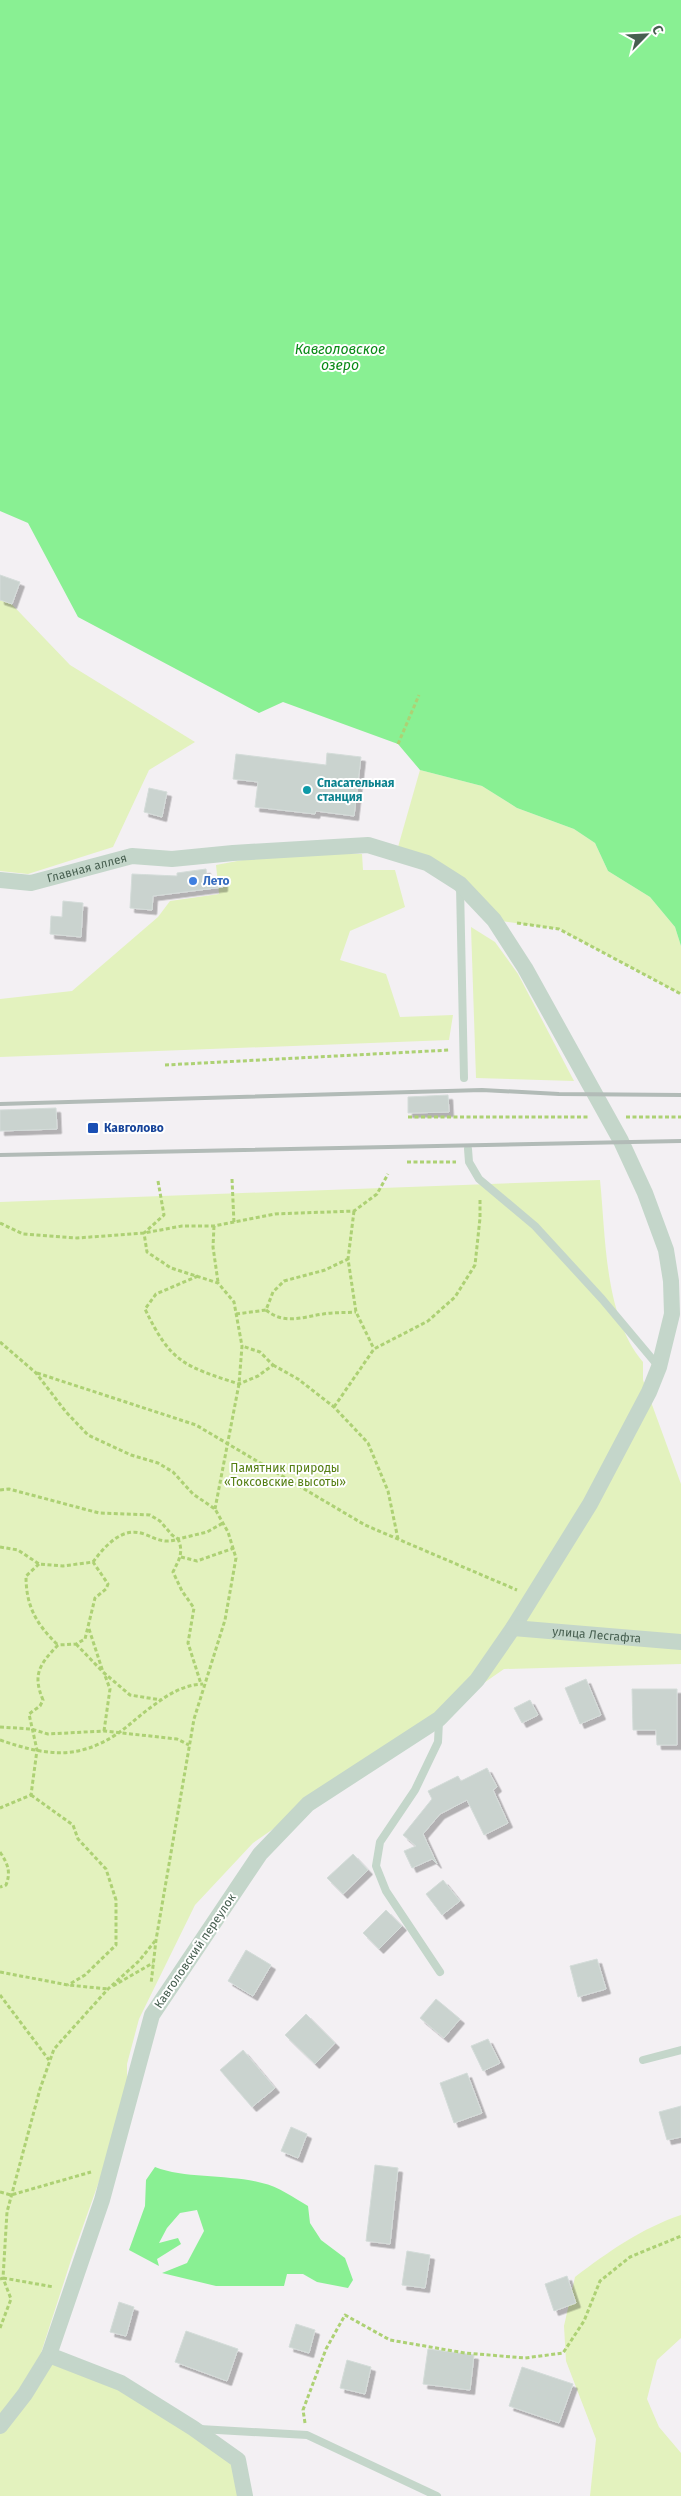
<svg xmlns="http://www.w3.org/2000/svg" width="681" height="2496" font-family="'Fira Sans',sans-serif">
  <defs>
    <filter id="shadow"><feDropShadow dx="4.5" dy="4.5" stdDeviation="0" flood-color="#0004"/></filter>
  </defs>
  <rect width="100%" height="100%" fill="#f3f0f3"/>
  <g fill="#e3f2be">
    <polygon points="0,592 70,665 195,742 149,770 113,847 28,874 0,871"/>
    <polygon points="420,770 482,786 517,808 574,829 595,843 608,871 650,897 675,927 681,946 681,994 559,929 494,920 460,884 396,854"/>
    <polygon points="285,852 362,854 363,870 395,870 405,907 350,931 340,960 386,974 400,1017 453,1015 449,1040 0,1057 0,999 72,991 158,917 170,901 219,894 216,865"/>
    <polygon points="471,927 495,942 518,974 574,1081 476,1078"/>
    <path d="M600 1180C606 1238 604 1316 643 1362V1380L681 1484V1664L504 1669 253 1843 195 1905 139 2019 127 2064V2103L72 2257 41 2353 116 2387 190 2432 233 2464 239 2496H0V1202Z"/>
    <path d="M681 2215V2338L657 2360 647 2399 659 2427 681 2453V2496H590L596 2439 566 2361 564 2326 575 2277C608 2252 642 2228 681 2215Z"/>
  </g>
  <g fill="#89f093">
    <polygon points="0,0 681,0 681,946 675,927 650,897 608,871 595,843 574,829 517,808 482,786 420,770 398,744 283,702 259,713 78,617 28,523 0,511"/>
    <path d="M155 2167C185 2179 229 2174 262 2183 278 2186 294 2198 308 2206L310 2223 321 2240 345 2258 353 2280 348 2288 317 2282 303 2274H287L284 2286H216L162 2273 187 2263 204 2231 197 2210 180 2213 167 2228 159 2243 178 2238 181 2244 157 2259 159 2266 129 2250 145 2206 146 2180Z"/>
  </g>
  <g fill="#cad3cf" stroke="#d4dcd9" filter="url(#shadow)">
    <polygon points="0,575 20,582 12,604 0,600"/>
    <polygon points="327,753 361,757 354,816 316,811 315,814 255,807 258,782 233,779 236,754 326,765"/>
    <polygon points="149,788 167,792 162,817 144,812"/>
    <polygon points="206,869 207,878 223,879 223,887 153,896 152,910 130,908 132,874 177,876 177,873"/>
    <polygon points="63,901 83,903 81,937 50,934 51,916 62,917"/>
    <polygon points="448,1095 449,1112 408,1113 408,1097"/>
    <polygon points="56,1108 57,1129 0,1131 0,1110"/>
    <polygon points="586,1679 601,1715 580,1724 565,1688"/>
    <polygon points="632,1689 677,1689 677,1745 657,1745 656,1730 633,1730"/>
    <polygon points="530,1700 538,1715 522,1723 514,1708"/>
    <polygon points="487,1768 497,1787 493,1790 508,1823 484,1835 467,1800 440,1814 423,1834 437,1864 432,1859 412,1868 404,1851 416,1846 403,1835 432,1799 428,1791 458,1776 461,1781"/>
    <polygon points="353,1854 368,1870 343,1894 327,1878"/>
    <polygon points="443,1880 460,1901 442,1915 426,1894"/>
    <polygon points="386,1910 402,1926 379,1949 363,1933"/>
    <polygon points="246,1950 271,1965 253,1996 228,1981"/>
    <polygon points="597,1959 606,1989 578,1997 570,1966"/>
    <polygon points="436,1999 460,2019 444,2038 420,2018"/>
    <polygon points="306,2014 335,2043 315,2064 285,2035"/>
    <polygon points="488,2039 500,2063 483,2071 471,2046"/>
    <polygon points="243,2050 275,2088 252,2107 220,2070"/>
    <polygon points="467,2073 482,2113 454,2123 440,2083"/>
    <polygon points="681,2106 681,2137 667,2140 659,2112"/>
    <polygon points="291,2127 307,2134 298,2158 281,2151"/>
    <polygon points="375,2165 398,2168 390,2244 366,2241"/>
    <polygon points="407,2251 430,2255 425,2288 402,2285"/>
    <polygon points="567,2276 576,2303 554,2311 545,2284"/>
    <polygon points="119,2302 134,2307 126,2336 110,2332"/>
    <polygon points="296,2324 315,2330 309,2353 289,2347"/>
    <polygon points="186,2331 238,2349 227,2381 175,2362"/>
    <polygon points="428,2349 474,2355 470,2390 423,2384"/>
    <polygon points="347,2360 371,2367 365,2394 340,2388"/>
    <polygon points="522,2367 573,2384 559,2423 509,2406"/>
  </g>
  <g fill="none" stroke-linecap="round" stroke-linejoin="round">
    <g stroke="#add174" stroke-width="3" stroke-dasharray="4 2.5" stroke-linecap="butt">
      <polyline points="398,744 419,695"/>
      <polyline points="517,923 559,929 681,994"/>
      <polyline points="165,1065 450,1050"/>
      <polyline points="408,1117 588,1117"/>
      <polyline points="626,1117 681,1117"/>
      <polyline points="407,1162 456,1162"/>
      <polyline points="232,1179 234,1223"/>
      <polyline points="158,1181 164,1215 144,1233 147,1252 171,1268 218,1283 234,1302 242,1346 239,1384 215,1509"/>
      <polyline points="354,1211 348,1259 356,1312 374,1349"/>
      <polyline points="0,1223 23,1234 77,1238 144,1233 182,1226 214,1226 275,1214 354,1211 377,1194 388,1174"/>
      <polyline points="214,1226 213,1247 218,1282"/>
      <path d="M198 1276 156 1294 145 1309C171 1363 184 1366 239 1384L258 1376 273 1365 260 1352 242 1346"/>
      <path d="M266 1310C284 1325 303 1317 323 1314 334 1312 345 1313 356 1312"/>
      <polyline points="236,1314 266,1310 273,1292 284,1281 325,1270 348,1259"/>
      <polyline points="0,1342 36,1373 66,1412 88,1435 131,1455 158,1463 173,1472 193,1494 215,1509 228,1532 236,1558 225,1620 194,1719 156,1940 151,1984"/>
      <polyline points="273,1365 298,1379 334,1407 368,1443 388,1491 398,1539"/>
      <polyline points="37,1373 196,1425 365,1525 517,1590"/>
      <polyline points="334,1407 374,1349 428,1321 455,1297 475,1265 480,1218 480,1198"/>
      <polyline points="0,1490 9,1489 99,1513 150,1515 160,1521 172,1535 178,1539 207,1532 223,1523"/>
      <path d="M0 1547 18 1550 39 1564 63 1566 93 1562 108 1584 106 1589 95 1598 85 1639 76 1644 58 1645C40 1664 32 1674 43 1700L40 1706 29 1714 37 1750 31 1795 0 1808"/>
      <polyline points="181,1557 197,1561 234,1548"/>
      <path d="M93 1562C105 1546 122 1526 144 1534 157 1539 164 1544 178 1539 184 1552 179 1560 173 1572L182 1591 194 1608 188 1643 201 1684"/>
      <path d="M39 1564 26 1576C26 1606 36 1624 58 1645"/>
      <polyline points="89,1629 103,1672 130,1695 161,1700"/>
      <polyline points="76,1644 102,1671"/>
      <polyline points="0,1727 31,1729 48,1734 104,1731 177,1739 189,1745"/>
      <polyline points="104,1731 110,1689 104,1673"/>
      <path d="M0 1740C44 1755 76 1761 117 1734 130 1725 141 1714 154 1705 169 1694 183 1685 203 1684"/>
      <polyline points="31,1795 73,1825 78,1839 106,1869 116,1900 116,1945 85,1975 68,1985"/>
      <path d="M0 1852C8 1864 11 1872 6 1885L0 1887"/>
      <polyline points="0,1972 68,1985 108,1989"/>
      <polyline points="113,1986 153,1963"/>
      <polyline points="0,1995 49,2060"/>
      <polyline points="0,2192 11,2195 91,2172"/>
      <polyline points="3,2278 54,2287"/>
      <polyline points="0,2279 3,2278 7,2212 40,2089 54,2049 108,1989 139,1961 155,1941"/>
      <polyline points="0,2328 11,2299 3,2278"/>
      <polyline points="305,2423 303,2410 326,2349 345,2315 390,2340 465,2353 525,2358 563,2353 584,2321 600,2281 630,2257 681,2236"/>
    </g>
    <g stroke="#c4d6ca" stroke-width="8">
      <polyline points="460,886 464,1078"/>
      <polyline points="468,1149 469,1162 479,1179 535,1226 602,1299 659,1367"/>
      <polyline points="439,1721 438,1742 415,1790 380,1842 376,1866 386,1891 440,1972"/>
      <polyline points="643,2060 681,2050"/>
      <polyline points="200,2429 307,2435 437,2496"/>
    </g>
    <g stroke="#c4d6ca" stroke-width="16">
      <path id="s1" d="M0 880 31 883 132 856 172 859 233 853 368 845 427 863 460 884 494 920 525 968 621 1141 645 1193 666 1250 671 1281 672 1314 659 1367 649 1392 590 1504 513 1628 477 1680 439 1719 308 1804 260 1854 152 2015 102 2200 49 2355 25 2394 0 2426"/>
      <path id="s2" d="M513 1628 681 1642"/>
      <polyline points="49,2355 121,2383 193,2428 238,2460 245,2496"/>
    </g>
    <g stroke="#b2bbb7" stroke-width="4">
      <polyline points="0,1104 482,1090 559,1094 681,1095"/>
      <polyline points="0,1155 681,1141"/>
    </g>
  </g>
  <circle fill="#0f9aa8" stroke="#fff" stroke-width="2" cx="307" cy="790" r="5"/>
  <circle fill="#3f7fe0" stroke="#fff" stroke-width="2" cx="193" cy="881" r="5"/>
  <rect fill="#1a4fb4" stroke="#fff" stroke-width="2" x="87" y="1122" width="12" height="12" rx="2.5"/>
  <g text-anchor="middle" stroke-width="4" stroke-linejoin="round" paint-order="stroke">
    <g font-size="12" font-weight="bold" fill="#0d838f" stroke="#fff" text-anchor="start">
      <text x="317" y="787">Спасательная<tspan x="317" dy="14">станция</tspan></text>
    </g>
    <g font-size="12" fill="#475f50" stroke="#fff">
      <text dy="4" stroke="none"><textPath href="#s1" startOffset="89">Главная аллея</textPath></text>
      <text dy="4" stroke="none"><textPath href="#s2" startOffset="84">улица Лесгафта</textPath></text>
      <text transform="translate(195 1951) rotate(-56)" y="4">Кавголовский переулок</text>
    </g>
    <g font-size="12" font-weight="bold" fill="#366cbe" stroke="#fff" text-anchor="start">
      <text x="203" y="885">Лето</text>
    </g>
    <g font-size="12" font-weight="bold" fill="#164399" stroke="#fff" text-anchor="start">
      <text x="104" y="1132">Кавголово</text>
    </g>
    <g font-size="12" fill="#557f13" stroke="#fff">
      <text x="285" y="1472">Памятник природы<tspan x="285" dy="14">«Токсовские высоты»</tspan></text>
    </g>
    <g font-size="14" font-style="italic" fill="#098a16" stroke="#fff">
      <text x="340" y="354">Кавголовское<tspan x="340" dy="16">озеро</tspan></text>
    </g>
  </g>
  <g transform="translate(646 35) rotate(66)" stroke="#ffffff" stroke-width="4" paint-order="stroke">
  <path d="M0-4L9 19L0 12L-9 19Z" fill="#475f50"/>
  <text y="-8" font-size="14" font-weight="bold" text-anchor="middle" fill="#475f50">С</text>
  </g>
</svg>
